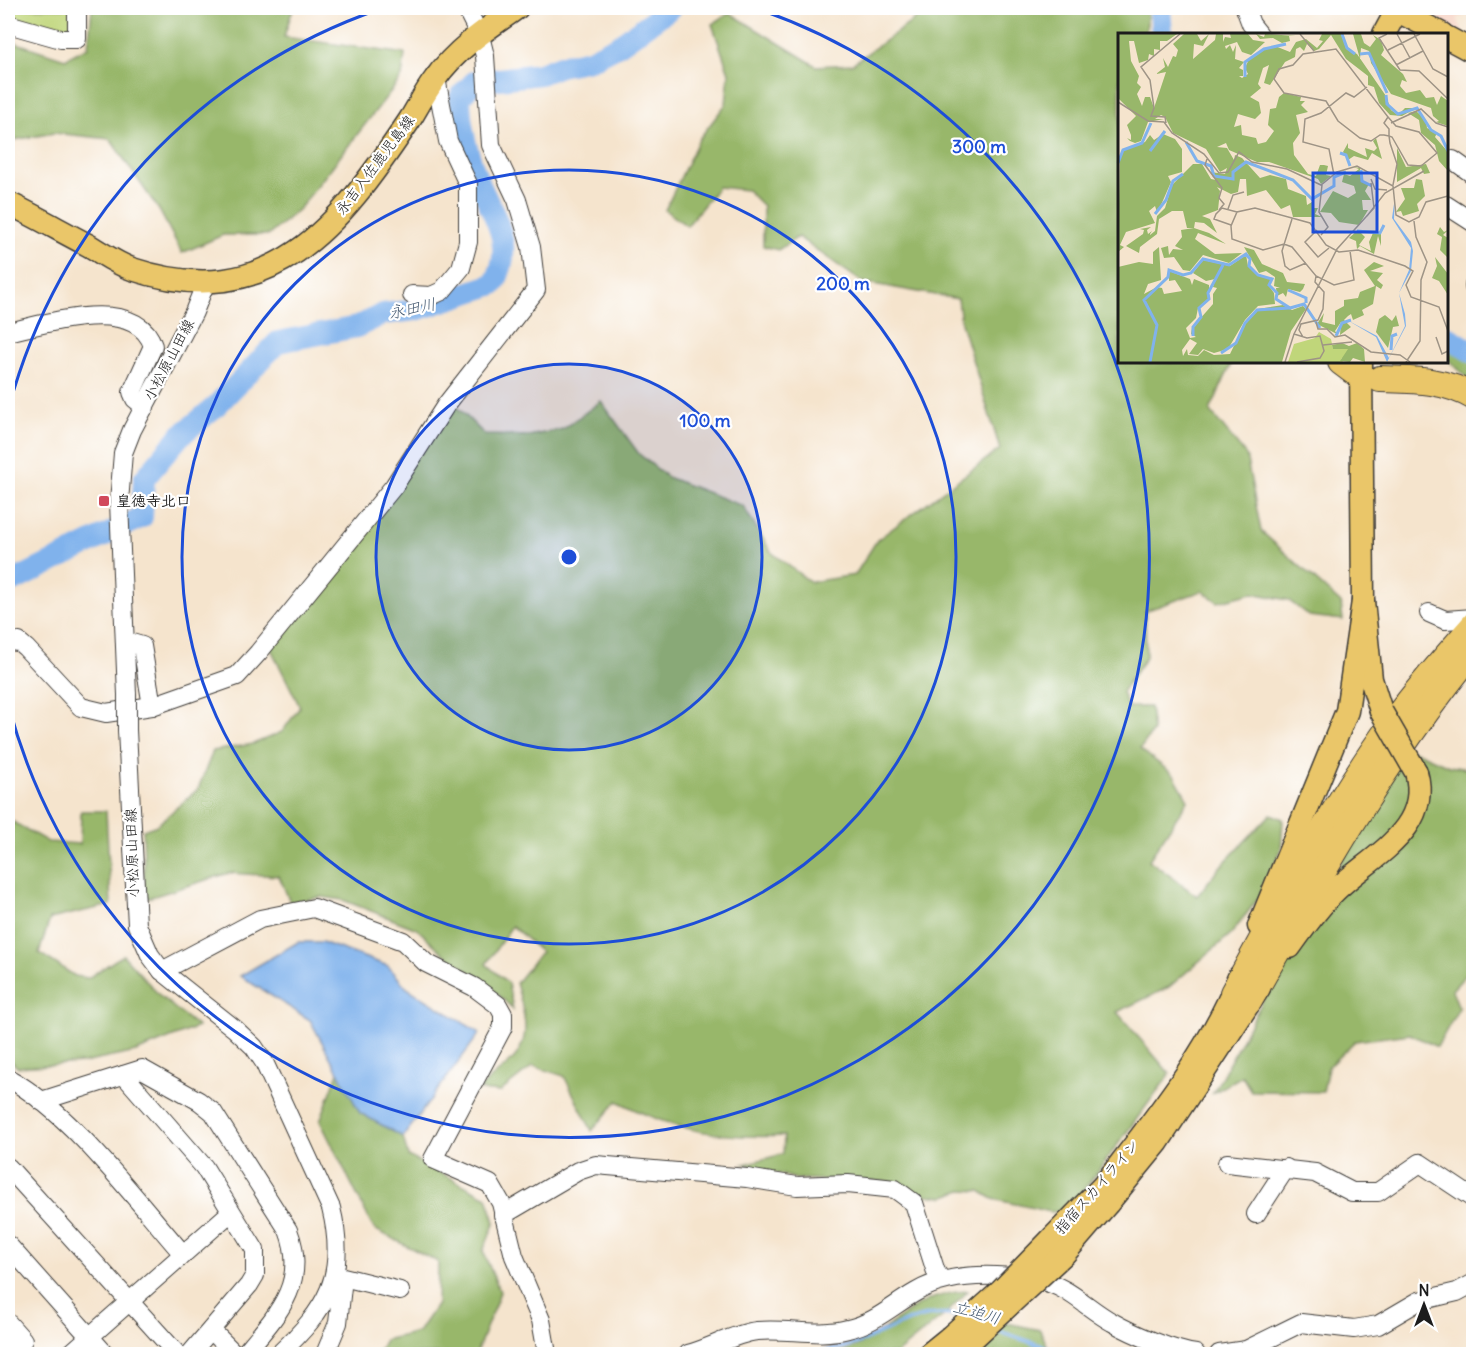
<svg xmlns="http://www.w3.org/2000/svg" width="1481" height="1362" font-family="Delius,'Klee One',sans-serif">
  <rect width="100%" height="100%" fill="#fff"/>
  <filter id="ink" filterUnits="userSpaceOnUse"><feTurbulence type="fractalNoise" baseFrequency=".0167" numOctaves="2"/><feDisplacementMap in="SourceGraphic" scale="12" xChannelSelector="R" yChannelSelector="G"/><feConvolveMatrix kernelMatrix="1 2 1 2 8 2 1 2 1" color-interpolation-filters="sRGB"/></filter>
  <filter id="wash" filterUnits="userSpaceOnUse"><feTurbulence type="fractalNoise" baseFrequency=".008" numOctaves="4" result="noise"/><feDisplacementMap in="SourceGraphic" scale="24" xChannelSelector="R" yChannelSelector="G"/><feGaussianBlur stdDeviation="1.35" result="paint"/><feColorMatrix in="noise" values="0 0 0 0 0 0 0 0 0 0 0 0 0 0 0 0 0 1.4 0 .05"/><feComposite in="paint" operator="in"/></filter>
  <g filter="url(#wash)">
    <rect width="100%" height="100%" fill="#f5e4cd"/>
    <polygon fill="#f6d2c3" points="1416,8 1473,8 1473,12 1457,18 1464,34"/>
    <polygon fill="#c0d67a" stroke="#6e794b" stroke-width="1.5" points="8,8 71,8 71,28 65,33 8,16"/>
    <g fill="#98b76a" stroke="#5a6a43" stroke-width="1.5">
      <polygon points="92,8 293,8 284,37 405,54 402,77 300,208 269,235 223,235 182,253 159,210 110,139 54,133 8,141 8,40 65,59 88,47"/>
      <path d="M931 8H1148L1146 34H1120V362H1232L1210 411 1246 455 1261 531 1341 603 1343 620 1309 616 1288 600 1252 593 1218 602 1202 591 1145 611 1146 657 1122 692 1128 707H1150L1153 731 1140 749 1174 775 1188 800 1149 860 1197 896 1220 867 1271 814 1283 819 1281 850 1260 896 1232 933 1169 987 1117 1012 1170 1074 1069 1210 1051 1212 993 1199 980 1191 962 1190 943 1197 919 1194 896 1182 796 1179 744 1164 783 1154 784 1136C720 1139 674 1131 617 1101L592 1131 564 1076 533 1066 500 1092 479 1090C488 1079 497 1074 507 1065 535 1041 524 1012 516 983L541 952 512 926 486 964 508 983 513 1009 487 984 444 954 417 929 343 900 322 897 290 902 279 876 229 873 145 899 143 830 157 825 198 789 213 751 253 744 282 732 300 707 270 647 455 405 485 435 529 436 563 429 601 401 639 454 667 477 743 506 771 552 810 582 855 575 877 540 1000 449 961 323 958 299 862 282 798 237 778 250 763 246V206L747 190 718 187 687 226 665 210 699 139 726 104 729 73 712 24 730 13 816 66 852 64Z"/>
      <polygon points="1448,347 1473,353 1473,384 1447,358"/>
      <polygon points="1408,748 1449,766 1473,770 1473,967 1452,990 1459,1008 1437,1047 1410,1034 1355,1041 1328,1067 1323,1092 1251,1091 1242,1076 1213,1093 1295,941"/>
      <polygon points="81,811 106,811 111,905 50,919 39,953 75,976 88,978 123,955 161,997 198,1027 136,1052 83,1063 17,1067 8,1058 8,819 48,842 80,844"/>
      <polygon points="339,1070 360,1113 403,1137 408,1156 487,1197 495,1222 483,1251 500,1292 476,1354 377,1354 385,1340 418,1332 437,1304 438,1262 374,1229 320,1121"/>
      <path d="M968 1291 948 1312 896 1354H834C844 1351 855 1348 864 1342 901 1320 921 1293 968 1291Z"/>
      <polygon points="1002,1322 1040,1330 1051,1354 964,1354"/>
    </g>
    <polygon fill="#80b2ec" stroke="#4e6784" stroke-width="1.5" points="298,942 322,942 388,966 407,988 480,1033 403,1137 360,1113 310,1020 240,976"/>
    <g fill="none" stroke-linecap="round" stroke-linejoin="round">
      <g stroke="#80b2ec" stroke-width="4">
        <polyline points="995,1330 1066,1354"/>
        <path d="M812 1354C827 1350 843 1348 857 1343 889 1332 924 1305 959 1317"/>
      </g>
      <g stroke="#80b2ec" stroke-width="22">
        <polyline points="1160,8 1162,34"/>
        <polyline points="1446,336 1474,353"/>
        <path d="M8 584 142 517 144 479 180 436 215 407 278 342 357 327 383 314 416 310 494 284C518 241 490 213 475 173 466 149 460 122 460 97L474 82 540 74 560 66 590 60 619 45 671 8"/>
      </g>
    </g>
  </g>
  <g filter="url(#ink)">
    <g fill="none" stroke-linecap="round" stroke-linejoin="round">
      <defs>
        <g id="minor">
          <polyline points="1245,8 1251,24 1259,34"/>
          <polyline points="8,24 61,39 77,39 77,8"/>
          <polyline points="1453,160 1474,175"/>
          <polyline points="1446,205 1474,223"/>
          <polyline points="1474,285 1474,287"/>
          <polyline points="412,295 431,296 442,291 461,268 468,242 468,184 448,141 436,78"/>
          <path d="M8 332C45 324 137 294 153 346L132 392 135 399 145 407"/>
          <polyline points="1429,613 1445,620 1474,618"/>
          <polyline points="8,641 19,642 26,648 81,707 106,713 152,706"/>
          <polyline points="125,641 142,646 152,706 237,676 258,653 394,486 446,405 536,290 531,247 517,200 491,145 485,56 480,36 466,8"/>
          <polyline points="127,695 119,502 123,453 132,430 194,312 206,282"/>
          <path d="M127 730 137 925 150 955 162 971 235 1029 254 1047 264 1062 331 1208C348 1276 327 1309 279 1354"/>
          <polyline points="162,971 260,919 314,908 403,941 426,963 474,987 498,1005 503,1014 503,1027 433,1159 490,1184 501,1203 514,1256 541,1320 547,1354"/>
          <polyline points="124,1075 204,1167 255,1250 255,1275 249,1285 190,1354"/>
          <path d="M8 1078C73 1114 134 1198 183 1254"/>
          <path d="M41 1101 142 1069 199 1101 213 1112 288 1230C309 1284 276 1316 244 1354"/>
          <polyline points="1227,1163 1315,1173 1352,1192 1378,1192 1420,1163 1474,1199"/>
          <polyline points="8,1167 177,1354"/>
          <polyline points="1256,1214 1286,1168"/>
          <polyline points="503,1215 578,1171 596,1165 747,1178 797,1186 848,1184 895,1189 914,1203 936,1272 942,1280"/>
          <polyline points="8,1245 105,1354"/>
          <polyline points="335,1275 400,1291"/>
          <polyline points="8,1323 23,1340 8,1354"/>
          <polyline points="211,1330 235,1354"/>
          <polyline points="70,1354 231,1212"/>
          <polyline points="325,1354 338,1323 343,1278"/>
          <path d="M688 1354C711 1348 733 1334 757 1331 788 1328 818 1337 848 1329 875 1323 893 1305 916 1292 952 1271 1001 1274 1041 1281 1068 1286 1088 1309 1112 1322 1133 1334 1173 1351 1196 1354"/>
          <polyline points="1219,1354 1246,1350 1301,1323 1354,1329 1378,1325 1419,1301 1457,1292 1474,1283"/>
        </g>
        <g id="major">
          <polyline points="1392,8 1442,34"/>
          <polyline points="1384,34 1397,10"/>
          <polyline points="1446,37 1474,52"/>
          <path d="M8 203C35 216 61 231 88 245 102 253 117 264 132 269 271 315 339 226 409 121 418 107 425 92 435 79 456 49 488 28 517 8"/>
          <polyline points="1361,362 1363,601 1371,679 1381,711"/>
          <polyline points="1259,926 1347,711 1363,601"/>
          <path d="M1290 947C1303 929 1317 909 1333 893 1367 858 1433 831 1416 772"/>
          <path d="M1103 1186C1153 1121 1209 1053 1239 977"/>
          <polyline points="1108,1203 1158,1142 1259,988"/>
          <polyline points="929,1354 950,1337"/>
          <polyline points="954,1354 967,1344"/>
        </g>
        <g id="highway">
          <polyline points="1341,362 1353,371"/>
          <path d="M1380 379C1414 380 1443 379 1474 397"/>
          <path d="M1233 993C1283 902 1331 808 1392 724 1417 689 1446 657 1474 625"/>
          <path d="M1249 1001C1315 883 1380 767 1464 662"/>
        </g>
      </defs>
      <use href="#minor" stroke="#3d3a37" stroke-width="20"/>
      <use href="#major" stroke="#3d3a37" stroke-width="25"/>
      <use href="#highway" stroke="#3d3a37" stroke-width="28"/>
      <use href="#minor" stroke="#fff" stroke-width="18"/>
      <use href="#major" stroke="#eac669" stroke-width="22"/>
      <use href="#highway" stroke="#eac669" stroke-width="26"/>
      <defs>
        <polyline id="minor-bridge" points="127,695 127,730"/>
        <g id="major-bridge">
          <polyline points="1381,711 1416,772"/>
          <polyline points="950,1337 1001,1291 1103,1186"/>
          <polyline points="967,1344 1064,1254 1108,1203"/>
        </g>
      </defs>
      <use href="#minor-bridge" stroke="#3d3a37" stroke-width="20" stroke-linecap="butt"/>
      <use href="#major-bridge" stroke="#3d3a37" stroke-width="25" stroke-linecap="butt"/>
      <use href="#minor-bridge" stroke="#fff" stroke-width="18"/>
      <use href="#major-bridge" stroke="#eac669" stroke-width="22"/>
    </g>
  </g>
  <circle cx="569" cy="557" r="193" fill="#1d4ed8" fill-opacity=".12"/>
  <g fill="none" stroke="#1d4ed8" stroke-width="3">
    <circle cx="569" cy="557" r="193"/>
    <circle cx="569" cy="557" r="387"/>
    <path d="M9 407A580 580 0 0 1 380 9M758 9A580 580 0 1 1 9 707"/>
  </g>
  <rect fill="#d1495b" stroke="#fff" stroke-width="2" x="98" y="495" width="12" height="12" rx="3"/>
  <g text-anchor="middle" stroke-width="4.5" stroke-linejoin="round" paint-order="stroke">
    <g font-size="15" fill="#1c1c1c" stroke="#fff">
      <text transform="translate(375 165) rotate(-53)" y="5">永吉入佐鹿児島線</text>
      <text transform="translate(169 360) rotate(-62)" y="5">小松原山田線</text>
      <text transform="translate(132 853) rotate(-92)" y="5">小松原山田線</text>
      <text transform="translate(1097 1187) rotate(-49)" y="5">指宿スカイライン</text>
    </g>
    <g font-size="15" font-weight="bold" fill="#1c1c1c" stroke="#fff" text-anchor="start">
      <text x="116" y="506">皇徳寺北口</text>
    </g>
    <g font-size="16" font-style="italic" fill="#44586f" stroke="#fff">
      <text transform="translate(412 308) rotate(-12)" y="6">永田川</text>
      <text transform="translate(977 1312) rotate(16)" y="6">立迫川</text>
    </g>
  </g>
  <g transform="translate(1118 33)">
    <rect width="330" height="330" fill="#f5e4cd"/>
    <path d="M201 299 213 306 215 316H230L231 322 223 326 225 329H170L176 311 197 305Z" fill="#c0d67a"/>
    <path d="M0 1H59L49 8H42V17L36 16V23L31 21 30 27 21 30 16 8H11L13 28 21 43 19 50 23 54 19 61 24 73 27 64H32L36 75 48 39 38 41 47 34 45 25 50 34 55 23 58 24 60 17 55 11 66 1H79L83 8 91 1 85 13 76 11 75 26 97 7 98 1H105V9L107 4 113 5 112 1H130L135 7 147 9 133 22 124 19 119 9 107 13 108 16 112 12 115 19 118 12 117 26 126 29 121 35 125 37V43H121L124 45 130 41 127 35 131 26 146 16 157 13 172 19 178 9 188 6 199 15 205 8 201 7 204 1H223L228 15 239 21 268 63 273 77 280 82 287 75H298L284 83 272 82 261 70 256 54 250 52V43L228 26 213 2 201 16 196 18 189 11 186 18 182 14 178 16 177 24 167 29 152 52 146 50 151 32 145 35 140 51 143 55 132 64 141 69 143 80 137 86 120 81 116 94 123 92 124 102 138 105 140 111 148 109 156 98 150 92 152 76 158 75 161 64 166 60 183 64 182 68H187L183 72 190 79 178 82 182 100 175 110 176 122 190 141 198 143 202 132H206L210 133 208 142 213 143 203 151 200 146 151 129H139L111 117 108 110 99 114 109 115 116 127 117 122 124 125 142 145 152 142 168 146 170 156 188 163 189 172 194 169 195 175H200L197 181 204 184H175L172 172 163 176 148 157 129 163 128 146H122L120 159 113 161 99 154 102 158 100 177 84 183 92 186 99 200 86 190 77 189 76 195 91 200 108 211 80 200 77 206 97 221 124 220 111 230 85 222 72 238 65 237 56 224 46 225 43 215 50 213 51 222 55 216 65 217 57 213 64 204 63 197 76 195H69L65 178H54L41 186 39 201 22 214 21 220 8 213 25 201 26 197 22 196 33 194 29 197 30 201 34 198 32 201V202L37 198 39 183 47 175 54 152 75 131H84L93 146 98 147 92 139 107 141 109 135 102 139 88 116 55 100 47 84 43 82 37 86H46L30 89 23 108 17 110 12 108 9 105 13 107V102L9 92 18 83 0 65ZM138 1 146 4 147 1 178 3H171L172 8 164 10 155 5 142 6ZM235 1H243L246 10 252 14 258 6 255 2 263 7 266 17 263 22 285 41 289 49 284 47 282 53 288 60 302 57 308 65 316 64 319 72 323 63 330 68V93L318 89 321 88 315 83 313 75 273 61 253 30 251 18 243 15 242 26ZM298 78 308 87 309 95 319 100 317 104 330 119V138L321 128 317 112 303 100 301 87 290 80ZM45 101 57 106 64 116V139L50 143 53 149 43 172 39 179 37 173 31 178 37 190 8 199 2 212 6 214 0 219 2 123 6 117 27 109 32 102 36 107ZM258 105 264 126 254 120 250 127 236 123 230 127 225 119 230 110V115L249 124 247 115 256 118 259 115 255 108ZM279 115 288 134 308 131 312 140 306 141 303 135 279 149ZM235 134 242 135 244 148 251 151 247 158 253 167H244L245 177H250L241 192 221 189 213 180 202 179 215 158 230 165 238 160 236 153 224 149 226 141 232 143 241 136ZM298 146 304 147 307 163 299 171 301 178 285 183 283 178 278 179 287 166 283 155H296ZM322 194 326 199 330 197 325 202 330 205V225L322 217 324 204 319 201ZM240 197 247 204 241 212 253 218 251 209 255 200 263 199V213L260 203 256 221 242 213 239 216 238 208 231 205ZM41 214 43 247 30 251 26 261 39 254 44 255 46 261 64 258 57 247 51 248V238L72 246 74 252 76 246 91 252V267L80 275 78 285 68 295 72 305 78 304 73 301 74 295 95 271V261L99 255 95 254 97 246 88 248 75 240 85 227 112 233 128 222 130 233 140 242 153 246 151 253 156 260 157 271 140 273 127 287 110 316 96 320 85 316 80 322 71 321 79 310 72 306 64 317 65 323 69 316 70 322 80 323 86 317 96 322 112 321 128 288 140 276 165 272 174 277 185 273 188 276 173 298 164 329H0V234L21 229 35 231V219ZM126 214 136 217 144 231 165 240 169 249 187 251 185 256 182 259 170 256 168 264 165 260 159 263 158 255H162L156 253 157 244 148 238 141 240ZM317 224 330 241V262L321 248 314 245 319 233ZM256 229 266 233 252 238 265 240 259 247 265 252 263 256 258 253 255 271 244 277 246 282 235 287 233 281 230 283 226 287 233 294 222 302 223 289 217 298 219 301 199 291 206 280 204 289 217 292V278L226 273V267L240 265 242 259 257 253 246 237ZM267 282 274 288 278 282 281 293 275 294 270 315 258 299 261 286ZM224 310 231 313 239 310 246 316 247 329 235 325 232 329 222 328 230 316H215L214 312Z" fill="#98b76a"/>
    <path d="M277 164 276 186 293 209 295 218 293 238 281 260 287 281 288 293 269 329 258 304 229 287 259 303 271 325 287 293 281 260 291 237 293 215 274 185Z" fill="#80b2ec"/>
    <path fill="none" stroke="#80b2ec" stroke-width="3" d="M224 1 229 15 237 21M242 21 251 20 269 60M127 44V29L146 16 168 11M268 62 269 71 280 81 299 75 313 97 323 103 330 118M68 109 79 128 93 133 96 143 115 146V139L128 129 175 147 194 166 216 153V144L228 139M32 118 47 98M222 120 228 122 232 133M0 130 5 117 24 110 33 90M243 137 244 148 254 153M37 181 48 167 55 148 65 141M239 198 262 200 266 192M170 257 188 265V270M75 303V294L83 284 81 275 91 266 90 260 105 232M218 303 224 290 233 287M273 317 274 303 279 301M103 320 118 310 127 290 139 277 171 275M32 329 39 292 26 267 50 244 51 237 65 242 73 240 85 226 111 232 128 221 132 226 131 233 140 242 154 246 151 252 159 260 158 266 172 275 186 271 202 295"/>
    <path fill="none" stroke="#9e9486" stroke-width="1.5" d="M182 1 196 18M269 1 261 5 282 37 301 38 330 66M279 1 292 25M296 1 315 36 330 44M270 17 302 1M278 32 305 18M0 69 30 88 46 89 54 100 86 121 101 140 110 139 121 119 134 129 169 136 203 152 219 139 239 133 275 153 278 182 291 189 301 184 308 169 330 163M270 84 278 93 301 99 319 120 303 133 290 132 274 104 271 103 266 102H262L253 108 242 105 220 88 208 68 166 60 156 46 161 36 175 32 185 21 218 16 270 84 266 90 271 96V103L272 110 279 131 275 152M48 90 47 84 33 83 36 75 32 47 23 34 62 1M273 90 303 76 318 90 330 94M89 126 87 132 104 155 101 165 106 171 101 177M216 142 211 116 185 109 187 86 203 80 228 60 236 64 249 54M253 146 257 156 269 157M110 176 115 162 126 159M249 183 267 160 306 138M174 186 164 218 167 233 172 237 188 230M113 192 96 186 98 181 104 175 119 179M199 197 187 209 200 224 211 215M203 202 210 194 201 179 204 152M232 218 236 247 216 252 198 243 174 214 166 211 145 217 114 206 113 193 119 179 137 175 192 190 208 212 221 219 240 217 287 233 295 238 288 252 293 264 321 274 330 298M198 289 200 296H209L217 304 227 302 253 319 282 322 292 329M176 301 189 305 202 303 206 318 202 325 179 329M185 304 181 297 183 291 200 287 205 276 206 259 197 249 198 243M318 304 324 321 330 318M205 312 234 309M167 329 176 301 219 216 256 175 253 150M288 329 302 308 303 247 309 229 298 204 296 188"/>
    <path fill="#1d4ed8" fill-opacity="0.15" stroke="#1d4ed8" stroke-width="3" d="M195 140H259V199H195Z"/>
    <rect width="330" height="330" fill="none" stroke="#1c1c1c" stroke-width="3"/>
  </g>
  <circle cx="569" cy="557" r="9" fill="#1d4ed8" stroke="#fff" stroke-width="3"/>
  <g font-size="18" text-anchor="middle" font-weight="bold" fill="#1d4ed8" stroke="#fff" stroke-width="4.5" stroke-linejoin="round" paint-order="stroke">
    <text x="979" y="153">300 m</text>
    <text x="843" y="290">200 m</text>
    <text x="705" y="427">100 m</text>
  </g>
  <rect width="1481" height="1362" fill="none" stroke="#fff" stroke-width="30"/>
  <g transform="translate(1424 1305)" stroke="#ffffff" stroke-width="4.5" paint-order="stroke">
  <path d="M0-4.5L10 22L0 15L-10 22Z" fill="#1c1c1c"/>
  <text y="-9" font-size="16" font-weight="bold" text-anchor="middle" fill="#1c1c1c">N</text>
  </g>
</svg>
